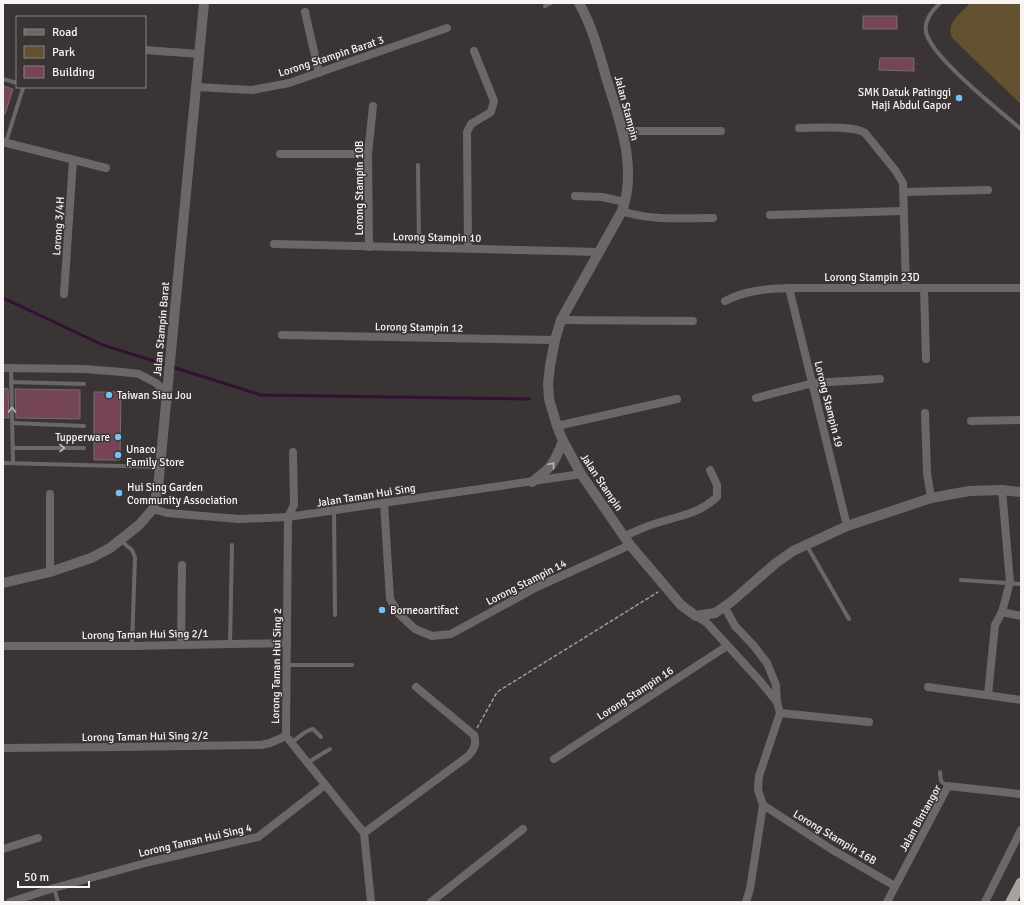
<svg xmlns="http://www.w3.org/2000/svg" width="1024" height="905" font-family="Signika,sans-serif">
  <rect width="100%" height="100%" fill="#3a3534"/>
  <path fill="#635230" d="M970 3H1021V104L954 40C943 25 960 14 970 3Z"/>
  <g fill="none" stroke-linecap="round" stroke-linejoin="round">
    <polyline stroke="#321132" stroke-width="3" points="3,298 103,345 261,395 530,399"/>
  </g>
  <g fill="#764457" stroke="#736d6f">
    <rect x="863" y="16" width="34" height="13"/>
    <polygon points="880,58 914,58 914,71 879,70"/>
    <polygon points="3,86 13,89 5,114 3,114"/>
    <polygon points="3,388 8,389 9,418 3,418"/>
    <polygon points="15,389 80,390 80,419 16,418"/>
    <polygon points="94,392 121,392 120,460 94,460"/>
  </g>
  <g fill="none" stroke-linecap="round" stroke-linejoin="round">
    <polyline stroke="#9f9b9a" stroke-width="1.5" stroke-dasharray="4 2" stroke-linecap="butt" points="477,728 497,692 658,592"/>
    <g stroke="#6a6867" stroke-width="4">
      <path d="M940 3C932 11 924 20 926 32 931 57 1000 111 1021 129"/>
      <polyline points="545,6 551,3"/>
      <polyline points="3,79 17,83"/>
      <polyline points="6,142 23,88 22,87"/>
      <polyline points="418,165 419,248"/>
      <polyline points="11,368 13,463"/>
      <polyline points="11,382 84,384"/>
      <polyline points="12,423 84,426"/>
      <polyline points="13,448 84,448"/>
      <polyline points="3,463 160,467"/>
      <polyline points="334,511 335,615"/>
      <polyline points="121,541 132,550 135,557 132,646"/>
      <polyline points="807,546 849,619"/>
      <polyline points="961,580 1021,584"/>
      <polyline points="230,643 232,545"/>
      <polyline points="287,665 352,665"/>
      <path d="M292 742C299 738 305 730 313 729L321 737"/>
      <polyline points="307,763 330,749"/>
      <polyline points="940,772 941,781 947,786"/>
      <polyline points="54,888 58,902"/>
    </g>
    <g stroke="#6a6867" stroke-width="8">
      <polyline points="305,12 319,73"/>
      <polyline points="145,50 199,54"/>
      <polyline points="196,87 252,90 289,83 447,28"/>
      <path d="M799 128C814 128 854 125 865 133L895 170 903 183 906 288"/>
      <polyline points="623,131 721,131"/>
      <polyline points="3,142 106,168"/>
      <polyline points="280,154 368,154"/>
      <polyline points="904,192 988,190"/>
      <polyline points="575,196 602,197 625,202"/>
      <path d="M622 211C650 221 683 218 713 218"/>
      <polyline points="770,215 903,211"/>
      <polyline points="274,244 599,252"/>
      <polyline points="369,247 368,154 373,106"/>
      <polyline points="468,248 467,132 471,124 491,112 494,101 474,51"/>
      <polyline points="789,288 847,526"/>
      <polyline points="924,288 926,359"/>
      <polyline points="64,294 73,160"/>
      <path d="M725 301C747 290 765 289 789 288H1021"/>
      <polyline points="561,320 693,321"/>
      <polyline points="282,335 555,340"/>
      <polyline points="3,368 84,369 122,372 139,374 156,383 168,394"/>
      <polyline points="756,398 813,383 880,379"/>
      <polyline points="925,413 927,473 931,498"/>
      <polyline points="971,421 1021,420"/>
      <polyline points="557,426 677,399"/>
      <polyline points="293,452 294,505 288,517 286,736 364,833 371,902"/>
      <polyline points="50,494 50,572"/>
      <polyline points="384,503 390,599 399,614 415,629 432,636 451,634 537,587 630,545"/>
      <polyline points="153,509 167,513 239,519 288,517 581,474"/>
      <path d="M625 536C636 531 646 526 657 523 681 515 697 515 717 497V485L710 470"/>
      <polyline points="724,606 735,626 754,646 767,663 776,685 777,702"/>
      <polyline points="1002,612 1021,616"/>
      <polyline points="696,616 707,623 760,681 777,702 780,713 759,776 758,790 763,805 750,889 746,902"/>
      <polyline points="181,644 182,565"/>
      <polyline points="3,646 132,646 287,643"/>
      <polyline points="928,687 1021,700"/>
      <polyline points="988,695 995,625 1002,612 1010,582 1002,490"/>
      <polyline points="780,713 869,722"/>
      <polyline points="3,748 120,747 261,745 270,743 286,736"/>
      <polyline points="554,759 727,646"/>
      <polyline points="763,805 831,849 895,886"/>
      <path d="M364 833 467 757C474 750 477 745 474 735L416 687"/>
      <polyline points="3,849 38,838"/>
      <polyline points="10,902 54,888 149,862 258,837 325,785"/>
      <polyline points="431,902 523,829"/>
      <polyline points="887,902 948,786 1021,794"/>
      <polyline points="985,902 1021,830"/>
    </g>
    <g stroke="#6a6867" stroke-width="10">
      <path d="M579 3C592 26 599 52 606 77 619 119 638 167 622 211L561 320 555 340 550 366 548 384 549 399 557 426 563 441 581 474 630 545 681 605 696 616 715 613 731 602 776 563 793 551 847 526 931 498 969 491 1002 490 1021 492"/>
      <path d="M532 482C552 467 554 464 563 441"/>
      <polyline points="3,583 50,572 91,558 110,548 139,525 153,509 158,488 204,3"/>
    </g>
    <polyline stroke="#a6a29e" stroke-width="11" points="1011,902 1021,883"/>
  </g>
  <defs><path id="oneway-chevron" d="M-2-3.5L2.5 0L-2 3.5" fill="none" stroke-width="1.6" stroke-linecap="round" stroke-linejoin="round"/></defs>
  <g stroke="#b8b5b5">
    <use href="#oneway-chevron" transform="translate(12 410) rotate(-90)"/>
    <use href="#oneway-chevron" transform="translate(62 448)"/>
    <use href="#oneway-chevron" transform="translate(552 465) rotate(-52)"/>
  </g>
  <g fill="#73c1f5" stroke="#3a3534" stroke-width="1.5">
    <circle cx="959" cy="98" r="4"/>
    <circle cx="109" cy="395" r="4"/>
    <circle cx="118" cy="437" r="4"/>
    <circle cx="118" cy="455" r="4"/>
    <circle cx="119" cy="493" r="4"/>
    <circle cx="382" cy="610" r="4"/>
  </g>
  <g text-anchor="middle" stroke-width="3" stroke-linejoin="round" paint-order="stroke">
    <g font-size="11" fill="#f8f4f4" stroke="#3a3534">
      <text transform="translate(331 56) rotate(-18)" y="4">Lorong Stampin Barat 3</text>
      <text transform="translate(627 108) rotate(75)" y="4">Jalan Stampin</text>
      <text transform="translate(359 188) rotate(-90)" y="4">Lorong Stampin 10B</text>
      <text transform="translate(58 226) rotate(-86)" y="4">Lorong 3/4H</text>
      <text transform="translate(437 237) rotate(1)" y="4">Lorong Stampin 10</text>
      <text x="872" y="281">Lorong Stampin 23D</text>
      <text transform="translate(419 327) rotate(1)" y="4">Lorong Stampin 12</text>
      <text transform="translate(161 329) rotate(-85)" y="4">Jalan Stampin Barat</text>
      <text transform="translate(829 404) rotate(76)" y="4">Lorong Stampin 19</text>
      <text transform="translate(602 482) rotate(56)" y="4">Jalan Stampin</text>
      <text transform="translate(366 495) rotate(-9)" y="4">Jalan Taman Hui Sing</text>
      <text transform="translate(526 582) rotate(-27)" y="4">Lorong Stampin 14</text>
      <text transform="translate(145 634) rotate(-1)" y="4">Lorong Taman Hui Sing 2/1</text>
      <text transform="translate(276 666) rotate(-89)" y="4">Lorong Taman Hui Sing 2</text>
      <text transform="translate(635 693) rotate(-33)" y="4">Lorong Stampin 16</text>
      <text transform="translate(145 736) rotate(-1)" y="4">Lorong Taman Hui Sing 2/2</text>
      <text transform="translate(920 818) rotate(-61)" y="4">Jalan Bintangor</text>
      <text transform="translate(835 837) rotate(31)" y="4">Lorong Stampin 16B</text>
      <text transform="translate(195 840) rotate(-13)" y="4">Lorong Taman Hui Sing 4</text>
    </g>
    <g font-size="11" fill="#f8f4f4" stroke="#3a3534" text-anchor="start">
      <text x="951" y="96" text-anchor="end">SMK Datuk Patinggi<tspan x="951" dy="13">Haji Abdul Gapor</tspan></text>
      <text x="117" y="399">Taiwan Siau Jou</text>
      <text x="110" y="441" text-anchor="end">Tupperware</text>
      <text x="126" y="453">Unaco<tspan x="126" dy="13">Family Store</tspan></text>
      <text x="127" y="491">Hui Sing Garden<tspan x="127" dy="13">Community Association</tspan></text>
      <text x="390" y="614">Borneoartifact</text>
    </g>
  </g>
  <rect width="1024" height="905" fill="none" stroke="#f8f4f4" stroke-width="8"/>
  <rect x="16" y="16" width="130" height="72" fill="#3a3534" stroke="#868181"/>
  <rect x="24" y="29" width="20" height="6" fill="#6a6867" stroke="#868181"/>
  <text x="52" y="36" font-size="12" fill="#f8f4f4">Road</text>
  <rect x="24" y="46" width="20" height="12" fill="#635230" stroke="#868181"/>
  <text x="52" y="56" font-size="12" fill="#f8f4f4">Park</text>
  <rect x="24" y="66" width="20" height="12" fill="#764457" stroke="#868181"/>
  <text x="52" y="76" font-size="12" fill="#f8f4f4">Building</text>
  <path d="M18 881v6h71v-6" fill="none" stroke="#f8f4f4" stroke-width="2"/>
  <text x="24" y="881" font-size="12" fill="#f8f4f4" stroke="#3a3534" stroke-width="3" paint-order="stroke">50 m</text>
</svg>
